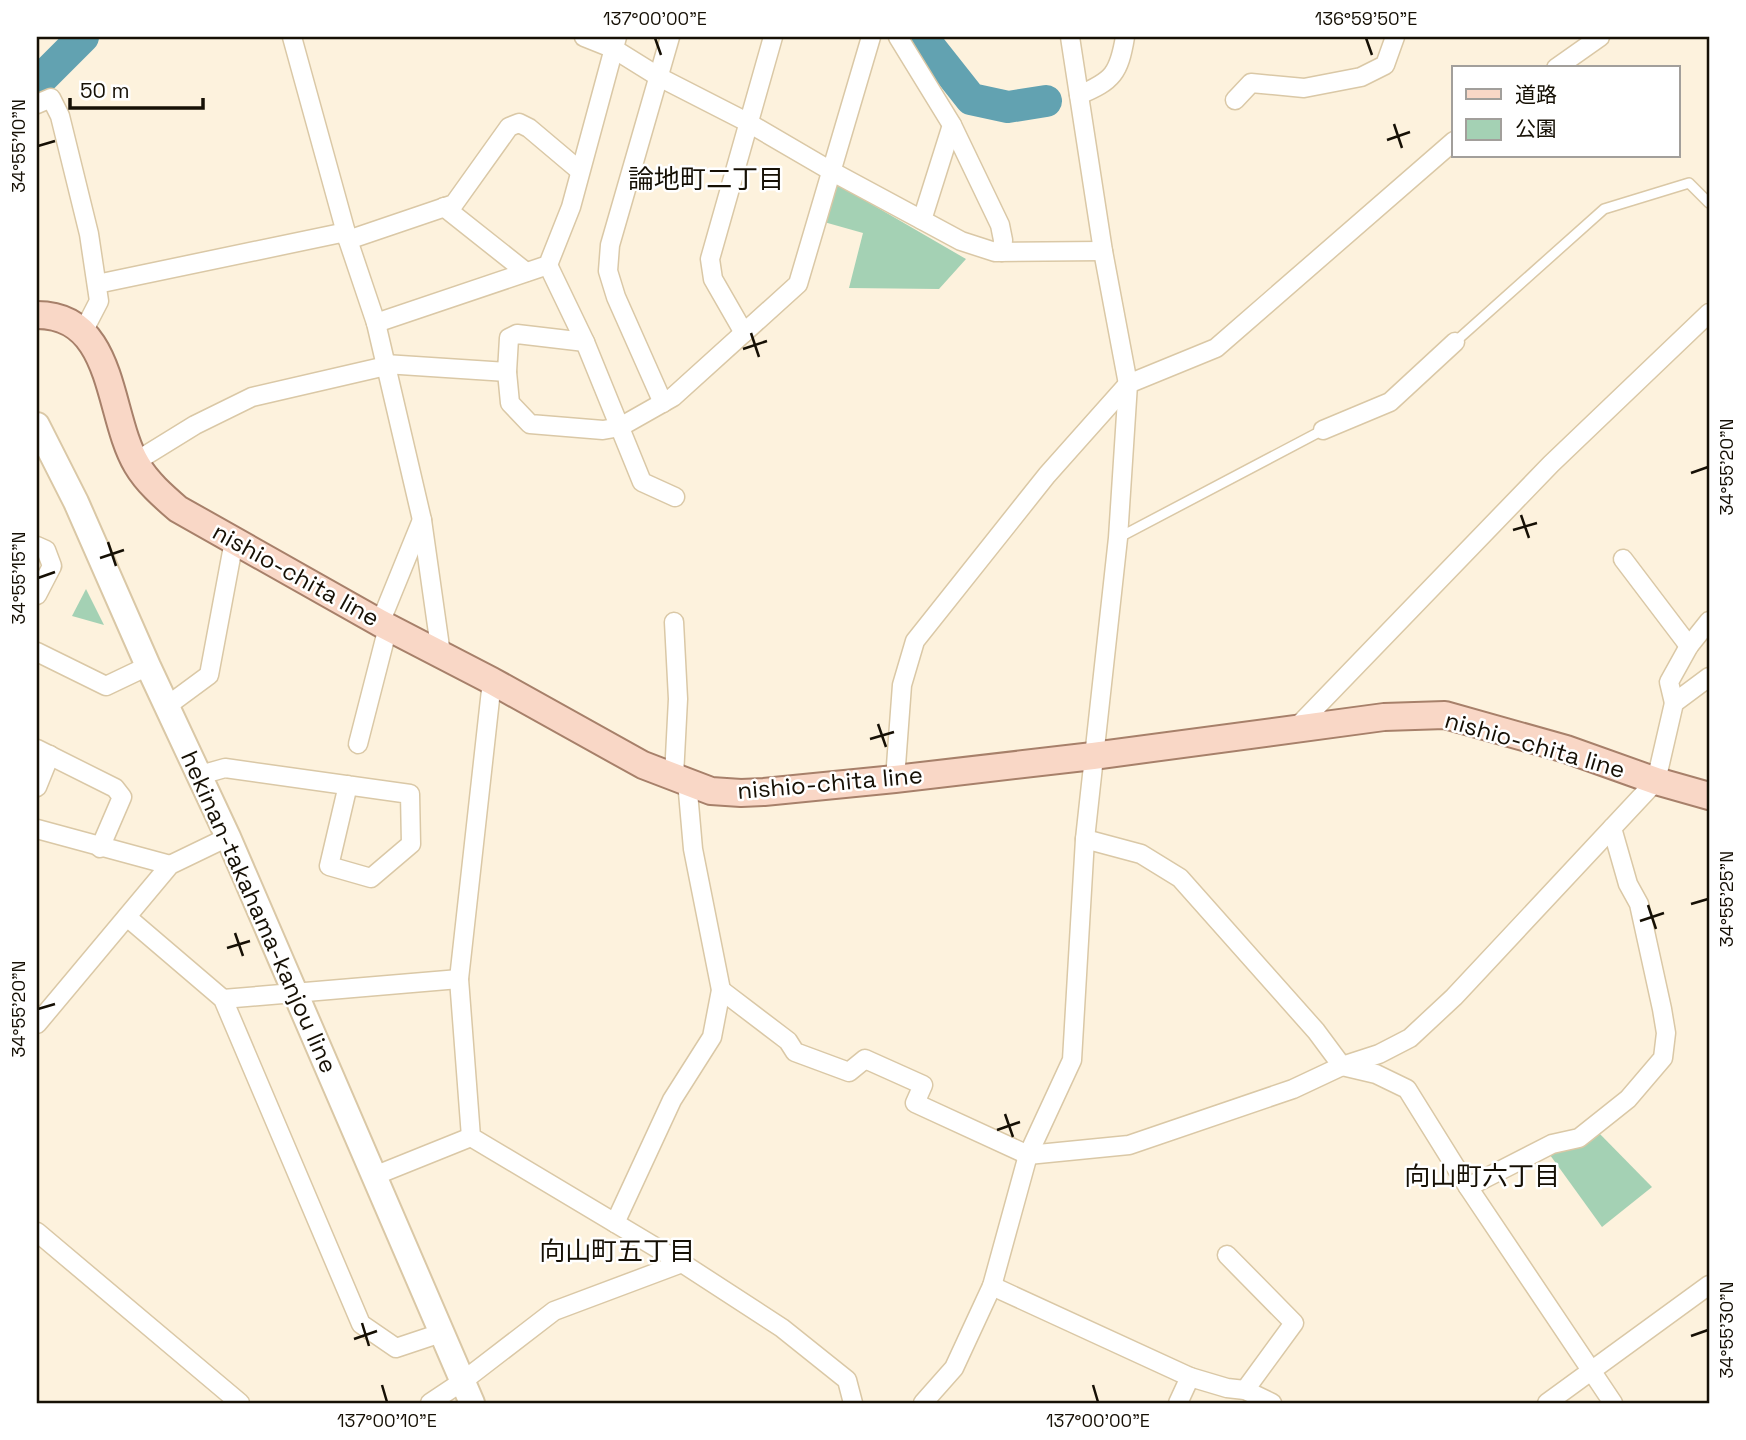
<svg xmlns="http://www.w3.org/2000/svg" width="1746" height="1440" font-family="'Space Grotesk','Noto Sans JP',sans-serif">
  <rect width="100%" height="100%" fill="#fdf2dd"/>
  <g fill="#a4d1b4">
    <polygon points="835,183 966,259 939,289 849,288 863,233 824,222"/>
    <polygon points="86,589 104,625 72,616"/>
    <polygon points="1596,1130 1652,1187 1602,1227 1550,1155"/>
  </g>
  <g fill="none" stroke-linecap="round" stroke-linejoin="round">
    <g stroke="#62a2b1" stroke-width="32">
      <polyline points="922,37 971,99 1008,107 1046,101"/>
      <polyline points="37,83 83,37"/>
    </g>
    <defs>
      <g id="lane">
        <polyline points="1455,342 1604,209 1689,183 1709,203"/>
        <polyline points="1118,538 1323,430"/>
      </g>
      <g id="street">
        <polyline points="292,37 348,240 376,323 422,520 441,654"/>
        <polyline points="584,37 614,49 659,77 747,122 831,171 961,241 995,252 1103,251"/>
        <polyline points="898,37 952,125 1000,225 1003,240 1002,252"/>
        <polyline points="1556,68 1600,37"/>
        <path d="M1079 95C1113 81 1119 73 1125 37"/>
        <polyline points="1235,100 1251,83 1304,88 1361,77 1385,65 1395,37"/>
        <polyline points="37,104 51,98 60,116 89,234 99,301 83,332"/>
        <polyline points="444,207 526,272"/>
        <polyline points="922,220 952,125"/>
        <polyline points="348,240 454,204 509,127 519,123 529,128 580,171"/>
        <polyline points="548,265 585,342 642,482 675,497"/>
        <polyline points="97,284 346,232"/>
        <polyline points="376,323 548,265 571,207 617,37"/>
        <polyline points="744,333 713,279 710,259 773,37"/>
        <polyline points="385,364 507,372 509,338 517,334 585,342"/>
        <polyline points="507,372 510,403 530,424 603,430 620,427 673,397 798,284 871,37"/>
        <polyline points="663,403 616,297 608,271 610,245 670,37"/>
        <polyline points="1323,430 1390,402 1455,342"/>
        <polyline points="135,462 195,425 252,397 386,366"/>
        <polyline points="37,546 46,550 52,566 37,595"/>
        <polyline points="1623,559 1689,646"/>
        <polyline points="380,623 422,520"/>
        <polyline points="37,652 106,686 148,666"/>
        <polyline points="492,681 459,979 471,1137 682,1263 782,1328 847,1380 853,1403"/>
        <polyline points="1674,703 1669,682 1689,646 1709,621"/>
        <polyline points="167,706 209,675 234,541"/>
        <polyline points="1296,728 1551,464 1709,313"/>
        <polyline points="358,744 388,627"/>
        <polyline points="37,749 115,788 122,797 100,848"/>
        <polyline points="200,775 225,768 410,794 411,844 371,878 329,866 348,785"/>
        <polyline points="674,776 678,699 674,622"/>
        <polyline points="895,779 902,685 915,641 1047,475 1128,384 1216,348 1454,141"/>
        <polyline points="37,787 50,755"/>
        <polyline points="37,829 170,865"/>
        <polyline points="1085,839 1141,854 1180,878 1316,1031 1342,1066 1376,1074 1407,1089 1468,1187 1613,1403"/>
        <polyline points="127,917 223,999 361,1324 396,1348 441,1333"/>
        <polyline points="721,990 788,1041 795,1052 849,1072 865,1059 923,1085 915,1103 1028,1155 1129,1145 1293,1089 1342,1066 1379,1054 1410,1038 1454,997 1656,781 1674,703 1709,677"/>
        <polyline points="223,999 459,979"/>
        <polyline points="37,1024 170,865 228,837"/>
        <polyline points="374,1176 471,1137"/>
        <polyline points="1468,1187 1552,1144 1579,1138 1628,1099 1663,1058 1666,1033 1662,1009 1639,904 1628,884 1612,828"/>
        <polyline points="615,1223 672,1100 712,1037 721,990 693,849 687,781"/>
        <polyline points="37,1232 240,1403"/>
        <polyline points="1227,1255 1294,1323 1245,1390"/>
        <polyline points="992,1286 1190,1377 1227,1388 1245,1390 1272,1403"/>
        <polyline points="430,1403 463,1381 554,1311 682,1263"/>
        <polyline points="923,1403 954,1368 992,1286 1028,1155 1072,1060 1085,839 1118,538 1128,384 1103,251 1070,37"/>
        <polyline points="1178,1403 1190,1377"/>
        <polyline points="1547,1403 1709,1285"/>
      </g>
      <polyline id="secondary" points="37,425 76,502 148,666 228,837 472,1403"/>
      <path id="primary" d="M37 315C116 315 107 415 137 465 147 482 163 496 178 509L380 623 492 681 643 765 711 791 741 793 764 792 895 779 1093 756 1384 717 1445 715 1566 749 1656 781 1709 796"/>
    </defs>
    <use href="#lane" stroke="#dac8a6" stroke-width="12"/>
    <use href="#street" stroke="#dac8a6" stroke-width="21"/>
    <use href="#secondary" stroke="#dac8a6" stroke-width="28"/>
    <use href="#primary" stroke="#a7806a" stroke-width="30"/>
    <use href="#lane" stroke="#fff" stroke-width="9"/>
    <use href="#street" stroke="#fff" stroke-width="18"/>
    <use href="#secondary" stroke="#fff" stroke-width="24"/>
    <use href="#primary" stroke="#f9d7c6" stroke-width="26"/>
  </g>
  <path fill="none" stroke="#161005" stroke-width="2.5" d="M655 38 661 55M1366 38 1372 55M1394 124 1402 148M1387 140 1410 132M38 146 55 141M751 333 759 357M743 349 767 341M1691 473 1708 467M1521 515 1529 538M1513 530 1537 523M108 542 116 566M100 558 124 550M38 578 55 572M878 724 886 747M870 739 894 732M1691 904 1708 899M1648 905 1656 929M1640 921 1664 913M235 933 243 956M227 948 250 941M38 1009 55 1004M1005 1114 1013 1137M997 1130 1020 1122M362 1323 369 1346M1691 1336 1708 1330M354 1339 377 1331M382 1385 387 1402M1093 1385 1098 1402"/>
  <g text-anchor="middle" stroke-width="5" stroke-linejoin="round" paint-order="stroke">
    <g font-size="24" fill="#161005" stroke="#fff">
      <text transform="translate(296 575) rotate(29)" y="8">nishio-chita line</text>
      <text transform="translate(1535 745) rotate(16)" y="8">nishio-chita line</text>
      <text transform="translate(830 783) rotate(-5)" y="8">nishio-chita line</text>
      <text transform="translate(259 912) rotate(66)" y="8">hekinan-takahama-kanjou line</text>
    </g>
    <g font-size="26" fill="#161005" stroke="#fff">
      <text x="706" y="188">論地町二丁目</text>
      <text x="1482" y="1185">向山町六丁目</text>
      <text x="617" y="1260">向山町五丁目</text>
    </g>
  </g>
  <rect width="1746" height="1440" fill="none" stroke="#ffffff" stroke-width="77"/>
  <rect x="1452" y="66" width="228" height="91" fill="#ffffff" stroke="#a29f9b" stroke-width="2"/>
  <rect x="1466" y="89" width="35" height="10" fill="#f9d7c6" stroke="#a29f9b" stroke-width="2"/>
  <text x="1515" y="102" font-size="21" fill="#161005">道路</text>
  <rect x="1466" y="119" width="35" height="21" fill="#a4d1b4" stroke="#a29f9b" stroke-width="2"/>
  <text x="1515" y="136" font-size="21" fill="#161005">公園</text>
  <path d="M70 98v10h133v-10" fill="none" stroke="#161005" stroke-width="3.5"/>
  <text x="80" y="98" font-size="21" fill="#161005" stroke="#ffffff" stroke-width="5" paint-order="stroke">50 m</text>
  <rect x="38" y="38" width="1670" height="1364" fill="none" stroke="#161005" stroke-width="2.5"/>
  <g font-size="18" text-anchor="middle" fill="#161005">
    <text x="655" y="25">137°00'00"E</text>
    <text x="1366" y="25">136°59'50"E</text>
    <text transform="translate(19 146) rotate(-90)" y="6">34°55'10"N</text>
    <text transform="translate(1727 467) rotate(-90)" y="6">34°55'20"N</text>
    <text transform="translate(19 578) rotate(-90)" y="6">34°55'15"N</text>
    <text transform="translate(1727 899) rotate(-90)" y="6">34°55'25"N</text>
    <text transform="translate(19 1009) rotate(-90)" y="6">34°55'20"N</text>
    <text transform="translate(1727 1330) rotate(-90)" y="6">34°55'30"N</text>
    <text x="387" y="1427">137°00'10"E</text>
    <text x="1098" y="1427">137°00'00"E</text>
  </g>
</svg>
